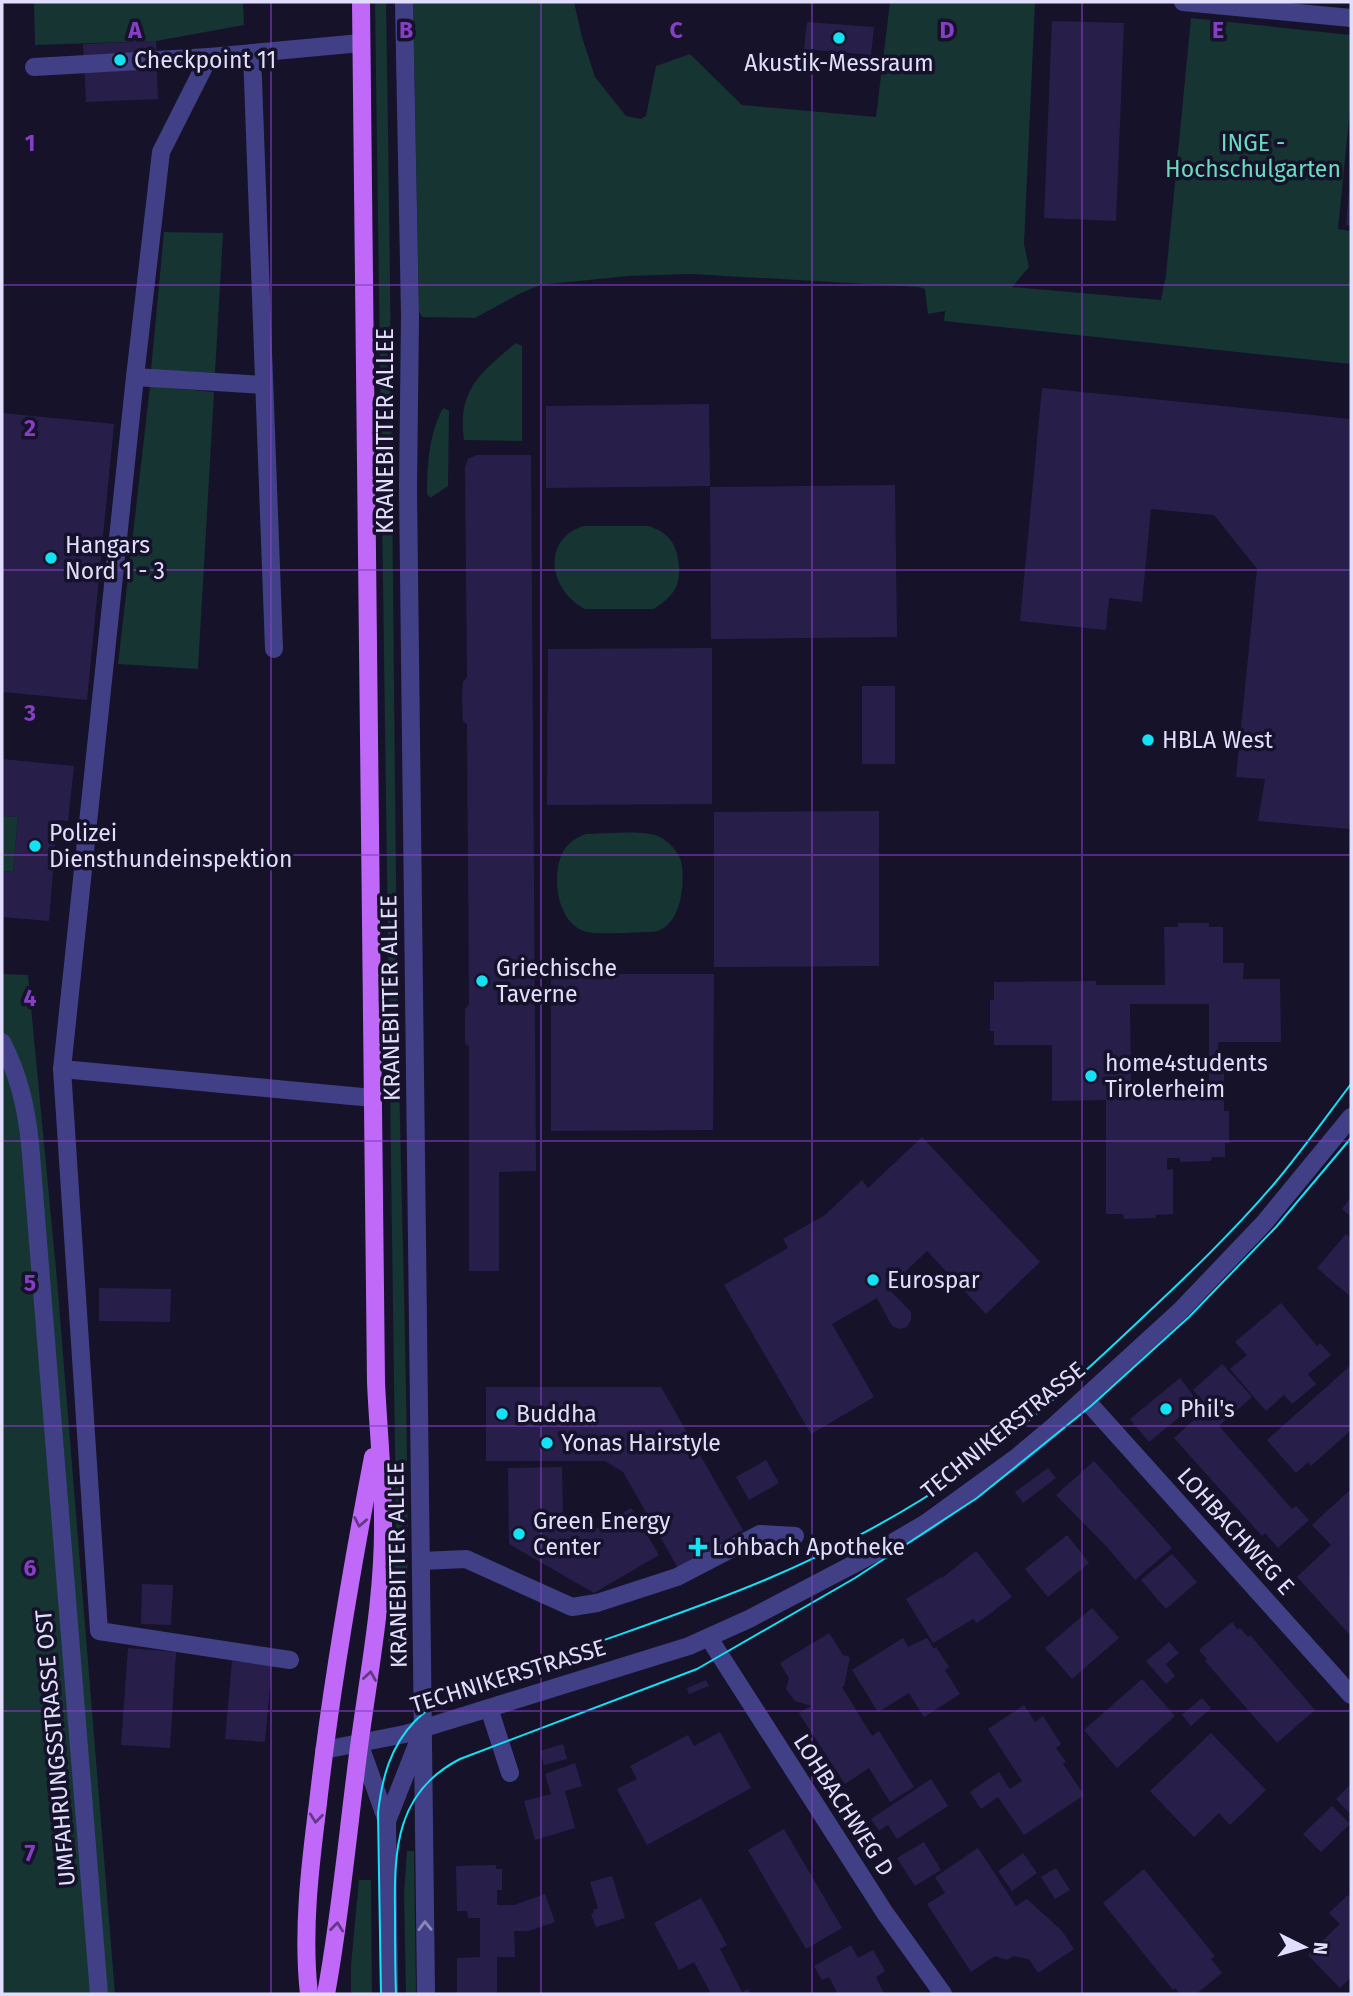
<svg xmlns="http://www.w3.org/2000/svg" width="1353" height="1996" font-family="'Fira Sans',sans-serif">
  <rect width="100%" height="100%" fill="#16122a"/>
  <g fill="#153432">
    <polygon points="34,2 243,2 244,25 156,41 35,45"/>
    <path d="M375 2H386C392 343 393 685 398 1027 402 1238 410 1449 407 1660L404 1666 400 1669 391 1661 388 1640 396 1526Z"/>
    <polygon points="413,2 574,2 582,37 595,77 626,116 641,119 646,116 656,66 690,54 742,105 876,117 890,2 1035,3 1024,244 1029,267 1012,287 1161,300 1166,275 1191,18 1351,35 1351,100 1338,229 1351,231 1351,364 944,321 945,311 928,314 925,289 919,287 690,274 628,276 540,285 519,294 475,318 422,317 419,312"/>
    <polygon points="164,232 223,233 215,373 151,370"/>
    <path d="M516 343 522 346V441L464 440C457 390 480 373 516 343Z"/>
    <polygon points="150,386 214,392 198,669 118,664"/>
    <path d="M443 408 449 411 448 486 430 498 427 494C427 464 429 434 443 408Z"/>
    <path d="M583 526H649C670 533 678 546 679 568 679 576 679 582 675 589 670 598 662 603 654 609H585C549 590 541 540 583 526Z"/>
    <polygon points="2,816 18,817 13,872 2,871"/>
    <path d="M586 834C605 834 644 829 660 837 669 842 678 851 681 861 686 883 681 931 651 932 635 932 600 935 587 932 557 925 551 876 562 854 567 843 575 838 586 834Z"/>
    <polygon points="2,974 28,975 57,1280 115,1994 2,1994"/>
    <polygon points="407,1851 414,1851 416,1994 406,1994 404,1893"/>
    <polygon points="359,1880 371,1880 372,1994 351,1994 351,1965"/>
  </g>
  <g fill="#271f4a" fill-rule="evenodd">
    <polygon points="1052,21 1124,23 1116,221 1044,218"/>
    <polygon points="807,22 874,27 871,55 804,49"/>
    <polygon points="156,41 158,99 86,102 83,44"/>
    <polygon points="1349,191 1351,191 1351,226 1346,225"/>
    <polygon points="1042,388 1351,419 1351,806 1349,829 1258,821 1265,779 1236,777 1257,569 1214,515 1151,509 1142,602 1109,598 1106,630 1020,621"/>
    <polygon points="709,404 710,486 546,488 546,406"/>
    <polygon points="2,413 114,424 87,700 2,692"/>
    <polygon points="477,455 531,455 536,1171 499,1172 499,1271 469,1271 469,1047 465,1043 465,1009 469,1004 467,724 463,722 462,696 463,682 467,677 465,467 468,459"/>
    <polygon points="895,485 897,637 711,639 710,487"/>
    <polygon points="712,648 712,804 547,805 548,649"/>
    <rect x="862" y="686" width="33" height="78"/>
    <polygon points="2,759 74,766 68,821 57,820 49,921 2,917 2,871 13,872 18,817 2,816"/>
    <polygon points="879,811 879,966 714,967 714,812"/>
    <path d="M1178 923H1209V927H1223V963H1244L1243 979H1280L1281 1042H1218L1219 1070H1224V1111H1229V1143H1225V1157H1212L1211 1161 1180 1162V1158H1167V1170L1173 1169V1214L1155 1215 1156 1218 1124 1219 1123 1214H1106V1100L1052 1101V1045H994V1031H990V1000H994V982L1096 981V985H1165L1164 927H1178ZM1130 1004H1209V1082H1131Z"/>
    <polygon points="551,974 714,974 713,1130 551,1131"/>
    <polygon points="922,1137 1040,1262 986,1314 927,1251 888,1288 911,1312 911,1320 907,1327 899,1329 892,1326 877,1298 832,1324 874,1397 811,1434 724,1285 788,1248 783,1239 825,1215 862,1180 868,1188"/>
    <polygon points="1351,1197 1351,1217 1342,1209"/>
    <polygon points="1346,1234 1351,1238 1351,1297 1317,1268"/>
    <polygon points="99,1288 171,1289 170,1322 99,1321"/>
    <polygon points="1281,1303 1317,1346 1320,1343 1331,1355 1308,1374 1316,1384 1292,1404 1284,1395 1266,1411 1230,1369 1247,1355 1235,1342"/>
    <polygon points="1222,1364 1252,1397 1219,1426 1292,1509 1296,1506 1309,1520 1278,1548 1265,1533 1262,1536 1174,1438 1208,1407 1193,1390"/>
    <polygon points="1351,1365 1351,1430 1311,1466 1308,1462 1296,1473 1267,1440"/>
    <polygon points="1180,1378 1198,1402 1149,1442 1130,1419"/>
    <polygon points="486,1387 661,1387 743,1530 678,1568 623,1472 605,1461 486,1461"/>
    <polygon points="766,1460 779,1483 749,1500 736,1477"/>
    <polygon points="1094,1461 1172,1548 1135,1580 1107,1547 1056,1495"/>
    <polygon points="562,1467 563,1516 591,1532 631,1508 659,1555 594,1593 509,1544 508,1468"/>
    <polygon points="1048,1468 1056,1478 1023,1503 1015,1492"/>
    <polygon points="1351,1489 1349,1553 1351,1636 1297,1577 1331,1545 1312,1525"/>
    <polygon points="1067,1535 1089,1563 1048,1597 1025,1569"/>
    <polygon points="976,1551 1012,1597 977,1623 973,1619 933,1643 906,1599 941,1577 942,1578"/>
    <polygon points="1172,1554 1197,1582 1166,1609 1141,1580"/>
    <polygon points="142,1584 173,1585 171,1625 141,1624"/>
    <polygon points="1092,1608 1119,1638 1072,1679 1045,1648"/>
    <polygon points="1232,1622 1238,1630 1240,1628 1248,1637 1250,1635 1315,1710 1277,1743 1205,1661 1207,1659 1199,1650"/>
    <polygon points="829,1633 843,1655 850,1657 844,1686 842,1687 872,1736 879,1731 914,1787 890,1802 869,1768 845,1784 799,1713 811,1706 795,1701 786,1689 789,1678 780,1663"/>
    <polygon points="903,1638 908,1647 927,1638 934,1649 936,1647 949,1667 945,1670 960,1694 924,1717 909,1693 878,1712 852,1670"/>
    <polygon points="1169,1642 1179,1653 1166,1664 1175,1676 1166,1684 1146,1661"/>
    <polygon points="128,1648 176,1652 170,1748 121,1745"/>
    <polygon points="232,1661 272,1664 265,1742 225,1739"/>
    <polygon points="1142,1679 1175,1716 1117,1768 1084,1730"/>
    <polygon points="706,1680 709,1686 689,1694 687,1688"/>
    <polygon points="1202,1698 1211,1708 1191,1726 1182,1715"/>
    <polygon points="1024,1705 1035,1722 1043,1716 1061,1744 1056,1748 1066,1762 1063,1764 1084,1795 1024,1835 998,1797 981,1809 970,1792 999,1772 1010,1789 1022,1781 988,1729"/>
    <polygon points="720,1732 751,1788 647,1845 617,1789 637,1779 630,1766 688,1735 694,1746"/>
    <polygon points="1211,1733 1266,1790 1230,1825 1219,1813 1194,1837 1150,1791"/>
    <polygon points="563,1744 567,1759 544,1765 540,1751"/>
    <polygon points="575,1763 582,1786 565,1791 575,1828 535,1840 524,1801 551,1794 545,1774"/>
    <polygon points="931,1779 948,1806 897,1839 888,1825 879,1831 871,1819"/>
    <polygon points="1351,1784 1351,1815 1336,1799"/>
    <polygon points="1332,1806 1350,1824 1321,1852 1303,1834"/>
    <polygon points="784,1829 842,1928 806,1949 748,1850"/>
    <polygon points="924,1842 941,1870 915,1886 897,1858"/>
    <polygon points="978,1848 1016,1906 1027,1899 1062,1931 1074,1949 1038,1973 1029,1959 1014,1956 1007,1960 995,1956 971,1972 927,1904 945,1893 935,1877"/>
    <polygon points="1023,1853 1037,1873 1012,1891 998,1871"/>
    <polygon points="496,1865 496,1869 502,1869 502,1890 497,1890 497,1905 514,1905 545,1894 555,1922 528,1931 514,1931 515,1957 497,1957 497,1994 457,1994 457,1958 480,1957 480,1918 468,1918 467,1911 457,1911 456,1866"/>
    <polygon points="1056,1868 1070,1890 1055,1899 1041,1877"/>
    <polygon points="1144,1869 1215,1956 1211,1959 1222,1973 1196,1994 1180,1994 1175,1988 1173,1990 1103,1903"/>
    <polygon points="612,1876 625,1918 596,1927 591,1914 594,1913 593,1910 598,1908 590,1882"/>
    <polygon points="1348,1895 1351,1898 1351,1977 1340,1988 1308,1955 1340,1924 1329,1913"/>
    <polygon points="701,1898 727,1945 720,1949 742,1992 748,1989 751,1994 711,1994 694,1962 679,1970 654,1923"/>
    <polygon points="851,1945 858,1958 873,1950 885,1971 876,1977 884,1994 838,1994 829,1977 822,1980 814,1966"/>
  </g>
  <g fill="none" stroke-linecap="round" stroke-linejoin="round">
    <g stroke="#414087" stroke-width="18">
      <polyline points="404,2 410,316 408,489 426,1994"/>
      <polyline points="1183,2 1351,18"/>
      <polyline points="252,53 274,649"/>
      <polyline points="34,67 209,57"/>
      <polyline points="135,377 62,1069 373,1098"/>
      <polyline points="263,385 135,377 161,152 209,57 361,43"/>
      <path d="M2 1042C19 1075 26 1107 30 1143L99 1994"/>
      <polyline points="62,1069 99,1631 290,1660"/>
      <polyline points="1085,1399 1351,1695"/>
      <polyline points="421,1561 466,1559 572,1607 597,1603 677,1577 760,1534 795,1536"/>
      <polyline points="709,1638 885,1913 943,1994"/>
      <polyline points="489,1708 510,1773"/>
      <polyline points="359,1743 387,1821 389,1994"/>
      <polyline points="324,1750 405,1734 689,1646 749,1619 875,1553 926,1523 1017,1457 1053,1427 1180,1311 1264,1223 1351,1117"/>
      <polyline points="387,1821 420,1737"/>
    </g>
    <g stroke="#c069f8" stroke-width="18">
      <path d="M309 1994C302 1931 310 1866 318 1803 331 1687 351 1572 373 1457"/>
      <path d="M326 1994C341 1913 348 1829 359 1747 369 1671 384 1596 383 1520 383 1474 378 1428 376 1382L361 2"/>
    </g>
    <g stroke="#12e2f4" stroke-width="2">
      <path d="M381 1994 378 1813C382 1778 390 1747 415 1721 446 1690 505 1675 546 1661 619 1634 694 1610 765 1580 829 1553 902 1515 959 1475 1024 1428 1083 1374 1141 1319 1187 1276 1233 1232 1274 1184 1301 1152 1326 1117 1351 1084"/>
      <path d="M396 1994C395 1967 395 1940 395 1913 394 1849 396 1792 460 1759L697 1669 855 1578 977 1498 1091 1406 1189 1317 1276 1227 1351 1138"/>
    </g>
  </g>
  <defs><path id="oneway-chevron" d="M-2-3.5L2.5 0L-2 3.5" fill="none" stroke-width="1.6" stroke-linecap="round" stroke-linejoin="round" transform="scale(1.75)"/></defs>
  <g stroke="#623987">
    <use href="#oneway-chevron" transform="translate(360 1522) rotate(101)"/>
    <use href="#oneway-chevron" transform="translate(370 1676) rotate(-81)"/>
    <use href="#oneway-chevron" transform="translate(316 1818) rotate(96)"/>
    <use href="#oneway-chevron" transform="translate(337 1927) rotate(-84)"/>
  </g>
  <use stroke="#8987bc" href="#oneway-chevron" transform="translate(425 1926) rotate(-91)"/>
  <path fill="none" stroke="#853ec5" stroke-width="2" stroke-opacity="0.55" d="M271 2V1994M541 2V1994M812 2V1994M1082 2V1994M2 285H1351M2 570H1351M2 855H1351M2 1141H1351M2 1426H1351M2 1711H1351"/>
  <g fill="#12e2f4" stroke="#16122a" stroke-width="2.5">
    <circle cx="839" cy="38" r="7"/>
    <circle cx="120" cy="60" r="7"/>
    <circle cx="51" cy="558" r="7"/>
    <circle cx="1148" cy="740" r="7"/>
    <circle cx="35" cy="846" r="7"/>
    <circle cx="482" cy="981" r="7"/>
    <circle cx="1091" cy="1076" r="7"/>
    <circle cx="873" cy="1280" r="7"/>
    <circle cx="1166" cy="1409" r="7"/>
    <circle cx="502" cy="1414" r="7"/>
    <circle cx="547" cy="1443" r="7"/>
    <circle cx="519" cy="1534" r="7"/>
    <path d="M694.5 1536.5h7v7h7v7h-7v7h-7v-7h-7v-7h7z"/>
  </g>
  <g text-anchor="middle" stroke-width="7" stroke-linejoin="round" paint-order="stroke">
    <g font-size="23" fill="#e0ddfd" stroke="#16122a" text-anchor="start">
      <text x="134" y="68">Checkpoint 11</text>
      <text x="839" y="71" text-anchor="middle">Akustik-Messraum</text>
      <text x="65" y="553">Hangars<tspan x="65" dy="26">Nord 1 - 3</tspan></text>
      <text x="1162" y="748">HBLA West</text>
      <text x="49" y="841">Polizei<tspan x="49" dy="26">Diensthundeinspektion</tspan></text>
      <text x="496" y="976">Griechische<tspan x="496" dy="26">Taverne</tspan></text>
      <text x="1105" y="1071">home4students<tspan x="1105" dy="26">Tirolerheim</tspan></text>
      <text x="887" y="1288">Eurospar</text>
      <text x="1180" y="1417">Phil's</text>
      <text x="516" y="1422">Buddha</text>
      <text x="561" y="1451">Yonas Hairstyle</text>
      <text x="533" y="1529">Green Energy<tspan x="533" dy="26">Center</tspan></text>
      <text x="712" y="1555">Lohbach Apotheke</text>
    </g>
    <g font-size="23" fill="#6adcbe" stroke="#16122a">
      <text x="1253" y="151">INGE -<tspan x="1253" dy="26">Hochschulgarten</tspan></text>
    </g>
    <g font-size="23" fill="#e0ddfd" stroke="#16122a">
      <text transform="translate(385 431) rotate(-90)" y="8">KRANEBITTER ALLEE</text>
      <text transform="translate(390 998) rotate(-91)" y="8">KRANEBITTER ALLEE</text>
      <text transform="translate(1003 1430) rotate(-39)" y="8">TECHNIKERSTRASSE</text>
      <text transform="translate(1236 1531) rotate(48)" y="8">LOHBACHWEG E</text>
      <text transform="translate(397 1565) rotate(-91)" y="8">KRANEBITTER ALLEE</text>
      <text transform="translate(508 1676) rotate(-17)" y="8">TECHNIKERSTRASSE</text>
      <text transform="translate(55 1748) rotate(-95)" y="8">UMFAHRUNGSSTRASSE OST</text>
      <text transform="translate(844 1805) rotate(57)" y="8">LOHBACHWEG D</text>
    </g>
  </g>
  <g font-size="23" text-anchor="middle" font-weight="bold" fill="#853ec5" stroke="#16122a" stroke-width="7" stroke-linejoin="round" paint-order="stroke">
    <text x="135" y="38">A</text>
    <text x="406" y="38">B</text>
    <text x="676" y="38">C</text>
    <text x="947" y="38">D</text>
    <text x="1218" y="38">E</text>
    <text x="30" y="151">1</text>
    <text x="30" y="436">2</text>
    <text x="30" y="721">3</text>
    <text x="30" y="1006">4</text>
    <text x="30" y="1291">5</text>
    <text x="30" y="1576">6</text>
    <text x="30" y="1861">7</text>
  </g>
  <rect width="1353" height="1996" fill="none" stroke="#e0ddfd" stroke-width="7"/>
  <g transform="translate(1304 1947) rotate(95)" stroke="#16122a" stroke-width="5" paint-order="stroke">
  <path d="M0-5L12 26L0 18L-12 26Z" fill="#e0ddfd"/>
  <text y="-10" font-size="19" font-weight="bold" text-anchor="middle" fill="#e0ddfd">N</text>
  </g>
</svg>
